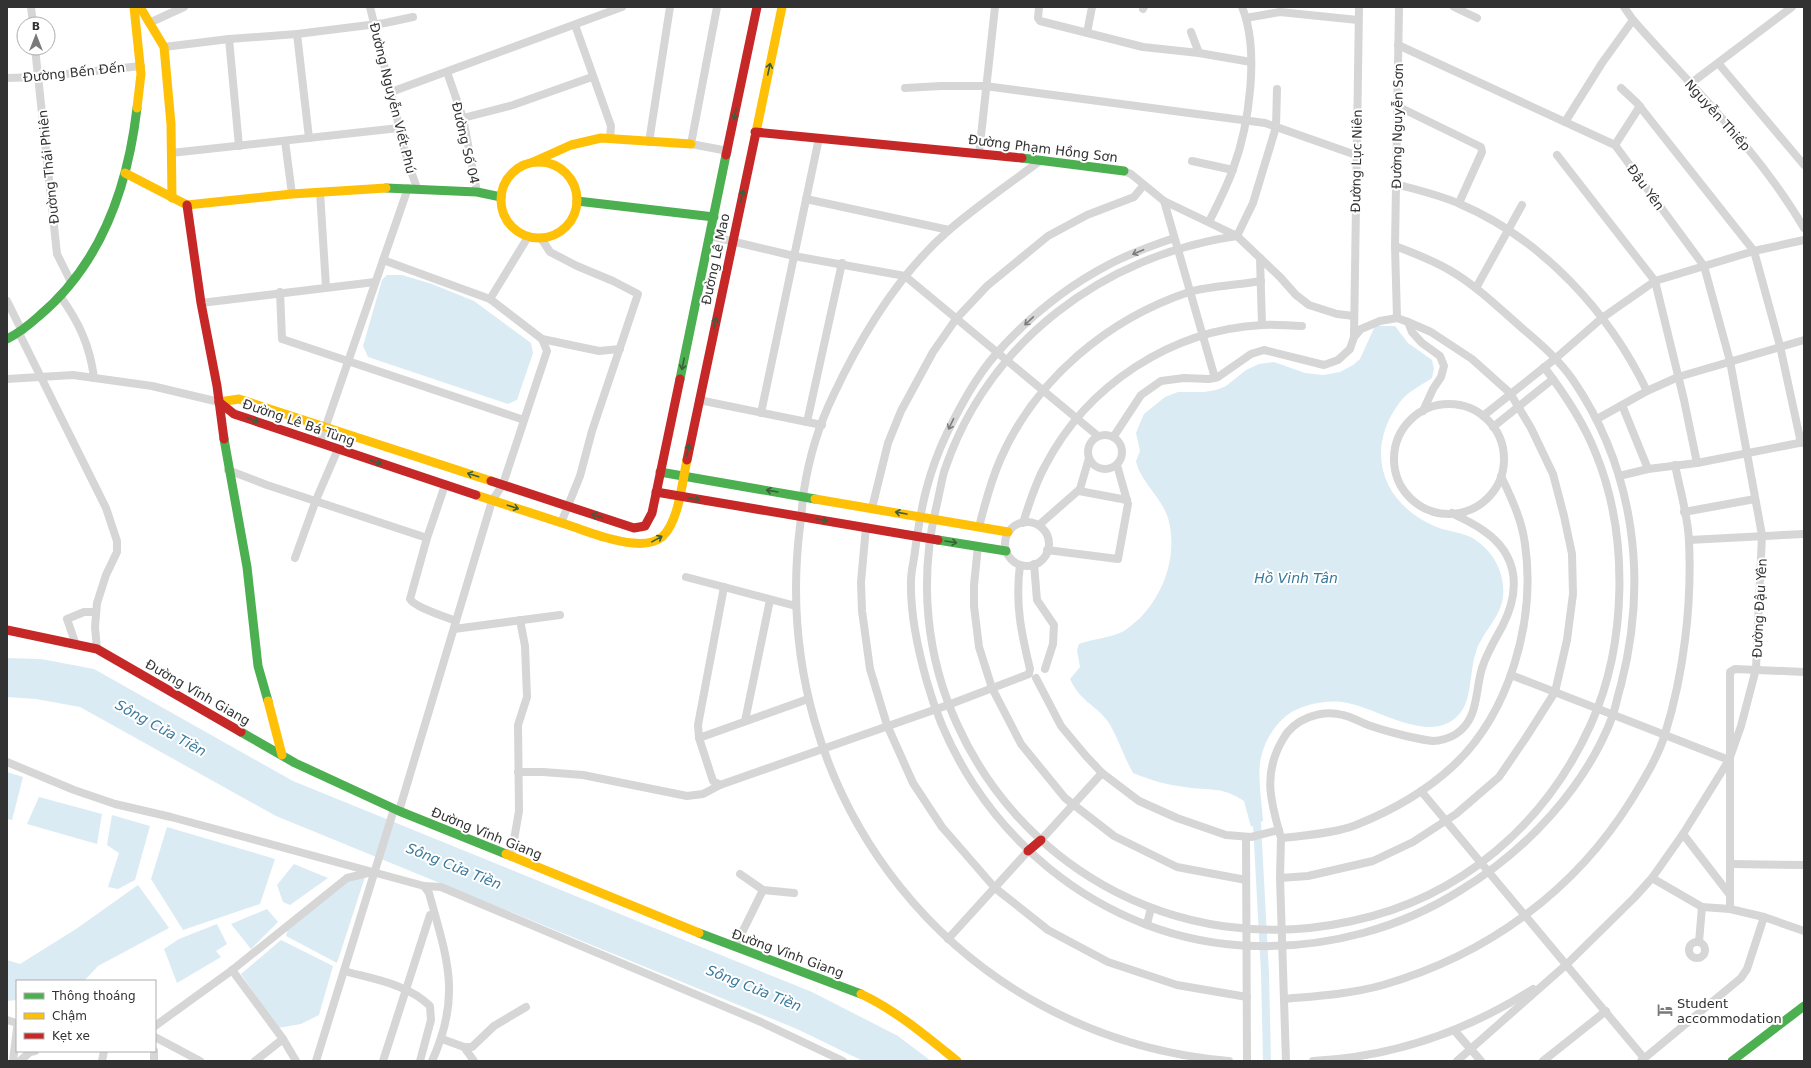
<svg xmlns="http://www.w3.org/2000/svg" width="1811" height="1068" font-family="'DejaVu Sans',sans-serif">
  <rect width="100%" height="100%" fill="#fff"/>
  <g fill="#dbebf4">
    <polygon points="387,275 402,275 432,284 474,301 531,343 533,353 517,400 508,404 368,357 363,346 382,280"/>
    <path d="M1375 326H1395L1408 343 1432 360 1434 369 1432 378C1422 385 1407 392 1400 402 1365 448 1380 501 1432 525 1450 534 1466 530 1482 545 1497 558 1505 577 1503 597 1500 619 1482 632 1476 652 1470 668 1472 698 1461 712 1433 749 1376 706 1342 702 1324 700 1300 705 1286 716 1272 728 1263 744 1260 763 1258 780 1262 804 1263 821L1251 827 1244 801C1222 786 1209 791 1185 787 1167 785 1150 780 1133 773 1124 757 1118 738 1109 723 1097 705 1080 702 1070 679L1080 667 1077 650 1079 644C1093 639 1109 638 1122 632 1128 629 1134 623 1139 619 1165 593 1178 554 1168 518 1161 496 1141 483 1136 461L1140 451 1136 433 1140 423 1144 414 1165 397 1178 392H1204L1216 390 1226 386 1246 370 1259 364 1274 362 1305 373 1323 375 1340 372 1353 365 1360 359Z"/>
    <polygon points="7,658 41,659 94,669 293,781 812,992 898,1036 931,1061 863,1061 797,1029 276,816 80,707 36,699 7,697"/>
    <polygon points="7,772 23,777 12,820 7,819"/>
    <polygon points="39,797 102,814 97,844 27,824"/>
    <polygon points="112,815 150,826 135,880 118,889 108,887 119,853 107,845"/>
    <polygon points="167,827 275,859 260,904 183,930 151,879"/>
    <polygon points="294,864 328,878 290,905 283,902 277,885"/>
    <polygon points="365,877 337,963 286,936 288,929 349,880"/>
    <polygon points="138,885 169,928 98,966 84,981 17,981 17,1000 7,1001 7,960 20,964 76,929"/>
    <polygon points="267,909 278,922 251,949 231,924"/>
    <polygon points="217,924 227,944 216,951 221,957 177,983 164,949 179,939"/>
    <polygon points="281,940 333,966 319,1015 301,1024 278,1028 241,974"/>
  </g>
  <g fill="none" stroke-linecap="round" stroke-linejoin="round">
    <polyline stroke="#dbebf4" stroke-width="8" points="1257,824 1265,973 1267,1061"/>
    <g stroke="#d6d6d6" stroke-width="8">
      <polyline points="31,7 33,24"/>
      <polyline points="370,7 408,163 417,188"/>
      <polyline points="717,7 691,144 728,151"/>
      <polyline points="1039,7 1038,18 1040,21 1143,47 1199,53 1251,62"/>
      <polyline points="1454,7 1477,18"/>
      <path d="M1624 7 1633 20C1692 87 1759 151 1804 228"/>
      <polyline points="1143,9 1144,7"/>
      <polyline points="1246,18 1280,12 1358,20"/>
      <polyline points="149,23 184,7"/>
      <polyline points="575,25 611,126 610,138"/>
      <polyline points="1191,32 1199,53"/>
      <polyline points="1087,33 1092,7"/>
      <polyline points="297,34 309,138"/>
      <polyline points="229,39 239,146"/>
      <polyline points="1398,45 1615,145 1704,266 1730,361 1762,535 1756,669 1741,726 1729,760 1683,834 1652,878 1634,898 1567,964 1457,1061"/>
      <polyline points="164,47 229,39 297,34 385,23 413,17"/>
      <polyline points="35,48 57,254 71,282"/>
      <polyline points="1718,63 1804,165"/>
      <polyline points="447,72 463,118 477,192"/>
      <polyline points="7,78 38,77 141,66"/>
      <polyline points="1690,84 1792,7"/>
      <polyline points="905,88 941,86 985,86 1265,123 1356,155"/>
      <polyline points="1621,88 1637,103 1754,251 1780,346 1801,443"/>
      <path d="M1277 89 1276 127 1253 203 1237 236C1104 255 987 342 944 472 941 483 939 496 936 508 919 580 926 656 957 724 987 791 1038 848 1103 885 1179 928 1266 940 1352 921 1461 898 1546 824 1591 724 1627 644 1629 535 1596 454 1584 423 1564 393 1544 367"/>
      <polyline points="391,92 622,7"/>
      <polyline points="1397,106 1481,147 1482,152 1459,203"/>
      <polyline points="463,118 513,105 592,77"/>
      <polyline points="1565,122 1602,63 1633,20"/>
      <polyline points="285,141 292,194"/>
      <polyline points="649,142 670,7"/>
      <polyline points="1615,145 1640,106"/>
      <polyline points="171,153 399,128"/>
      <polyline points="979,154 995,7"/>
      <polyline points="1557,155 1655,281 1684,400 1697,463"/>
      <path d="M1041 160C1011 183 978 205 948 231 898 275 861 336 833 396 819 425 809 458 804 490 802 502 802 514 800 526 766 797 957 1038 1229 1061"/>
      <polyline points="1192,161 1233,170"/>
      <polyline points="1124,171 1131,174 1164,201 1237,236 1280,277 1296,295 1309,305 1337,314 1354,316"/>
      <path d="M1396 184C1417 190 1440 195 1460 204 1542 239 1609 312 1647 391"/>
      <polyline points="320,192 326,287"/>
      <polyline points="806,199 949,230"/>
      <polyline points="1164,201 1215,378"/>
      <path d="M1209 222C1217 205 1227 187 1233 169 1249 126 1260 50 1242 7"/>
      <polyline points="710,236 794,256 905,276 1098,436"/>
      <polyline points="541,238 550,252 577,266 613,281 638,294 592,431 580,476 561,523"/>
      <path d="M1174 238C1152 246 1128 254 1108 265 1066 287 1027 319 996 354 976 377 961 405 947 433 928 473 921 506 915 551 914 561 911 571 911 581 910 615 918 650 927 682 968 829 1101 943 1256 946 1328 948 1401 928 1461 890 1526 851 1586 787 1613 715 1616 705 1618 694 1621 685 1648 580 1635 471 1573 380 1559 360 1542 345 1523 329 1500 309 1478 287 1451 271 1434 261 1414 253 1395 246"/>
      <polyline points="1260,258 1262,325"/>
      <polyline points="383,260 490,299 542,339 599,351 620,349"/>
      <polyline points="1476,288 1522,205"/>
      <polyline points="280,292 282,339 524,420"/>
      <path d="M60 296C79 322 90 346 94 378"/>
      <polyline points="490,299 528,237"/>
      <polyline points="7,301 22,331"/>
      <polyline points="201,303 375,282"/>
      <polyline points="1397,318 1395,246 1399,7"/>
      <polyline points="19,333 106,508 117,541 117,552 106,575 97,603 95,627 97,649"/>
      <polyline points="1354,337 1359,7"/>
      <polyline points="7,379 73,375 152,386 219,402"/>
      <polyline points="699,400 822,425"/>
      <circle cx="1449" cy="459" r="55"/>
      <polyline points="1622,405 1648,469"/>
      <polyline points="761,413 819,138"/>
      <polyline points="1483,416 1556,358 1602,318 1655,281 1754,251 1804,240"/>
      <polyline points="1597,419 1647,391 1678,377 1804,340"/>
      <polyline points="807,422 842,263"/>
      <polyline points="1493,427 1553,379"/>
      <circle cx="1105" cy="452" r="17"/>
      <polyline points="1114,436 1141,395 1161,381 1184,378 1209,379 1218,377 1251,354 1264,350 1324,365 1338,360 1350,349 1354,337 1361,329 1380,321 1397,318 1408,322 1412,332 1422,343 1440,356 1444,366 1441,377 1433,389 1423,411"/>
      <polyline points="320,443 408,188"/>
      <polyline points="228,470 267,485 427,538"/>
      <polyline points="1619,476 1648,469 1697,463 1804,442"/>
      <path d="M445 485 427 538 410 599C414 607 446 617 456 621"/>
      <polyline points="1079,491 1127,500"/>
      <polyline points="872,508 888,443 901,411 933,352 956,319 987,286 1048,236 1087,215 1134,197 1143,186"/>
      <polyline points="1684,512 1755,499"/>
      <circle cx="1027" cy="544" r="22"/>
      <path d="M1023 523C1029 504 1035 484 1045 466 1087 385 1171 330 1262 325 1275 324 1289 326 1302 326"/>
      <polyline points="1039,525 1080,489 1089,458"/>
      <polyline points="866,527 861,582 862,611 870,669 887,725 913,783 942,827 995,888 1048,930 1108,962 1177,985 1247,997"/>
      <path d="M979 527C985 503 991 480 1001 458 1036 379 1108 319 1189 292 1209 286 1239 285 1261 281"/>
      <polyline points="1689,540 1804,534"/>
      <polyline points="978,546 974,585 974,606 979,647 992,688 1021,744 1065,798 1114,836 1177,867 1246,880"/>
      <polyline points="1047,550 1118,559 1128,504 1117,465"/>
      <polyline points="295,558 316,500 338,449"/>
      <polyline points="1034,564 1037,600 1054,625 1053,644 1045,669"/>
      <polyline points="686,577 796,606"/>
      <path d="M724 587 698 725 699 738 713 781 720 785 948 705 1029 674 1030 669C1021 632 1015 603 1020 565"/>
      <polyline points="454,629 560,615"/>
      <polyline points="76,645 67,619 84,612 95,612"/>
      <polyline points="1511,675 1729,760"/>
      <polyline points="1036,678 1061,726 1086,756 1102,773 1139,801 1177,818 1226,835 1251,837 1279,830"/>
      <polyline points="745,721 770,600"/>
      <polyline points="699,738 808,699"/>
      <path d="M7 762 74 790 115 804 171 817 424 886 429 893C447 959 462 995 432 1061"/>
      <polyline points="518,772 543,772 583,775 687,796 703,794 720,785"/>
      <polyline points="1421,791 1644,1058"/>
      <polyline points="399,811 492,501 503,484 547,351 542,339"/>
      <polyline points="1683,834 1730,895"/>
      <polyline points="1246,838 1247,1061"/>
      <path d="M1281 838C1271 803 1262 774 1283 739 1294 719 1321 709 1343 715 1352 717 1360 722 1368 725 1385 731 1415 739 1433 741 1440 741 1450 738 1456 734 1479 719 1475 691 1482 668 1487 653 1494 641 1502 627 1520 592 1520 556 1484 531 1475 524 1463 519 1452 513"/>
      <polyline points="1041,840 1102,773"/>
      <polyline points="511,857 519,811 518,725 527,697 525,646 520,620"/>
      <polyline points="1731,864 1804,865"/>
      <polyline points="740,874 763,890 794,893"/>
      <polyline points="1280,878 1308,876 1373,861 1413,842 1456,814 1499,777 1525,739 1555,692 1567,640 1573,594 1572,554 1564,516 1553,474 1531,428 1510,393 1472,359 1431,332 1408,322"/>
      <polyline points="1652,878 1702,907 1730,909 1764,917 1804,931"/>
      <polyline points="424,886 441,887 761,1022 843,1061"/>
      <polyline points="1730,909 1730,672 1735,669 1804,672"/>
      <polyline points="1147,924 1151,908"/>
      <polyline points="948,939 1028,851"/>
      <circle cx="1697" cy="950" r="8"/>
      <polyline points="1699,942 1702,907"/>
      <polyline points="735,947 763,890"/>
      <polyline points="232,970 283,1039 296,1061"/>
      <path d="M344 971C373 979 408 984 430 1006L431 1020 420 1061"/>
      <path d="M1284 999C1317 996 1351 994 1383 985 1487 955 1575 891 1632 799 1644 779 1658 757 1665 734 1684 673 1692 604 1689 541 1688 516 1680 490 1675 465"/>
      <polyline points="7,1020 17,1023"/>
      <polyline points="155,1026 231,971 347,878 372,872"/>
      <polyline points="1454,1030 1481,1061"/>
      <polyline points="155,1037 200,1061"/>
      <polyline points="442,1039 464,1047 472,1047 494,1026 526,1007"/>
      <polyline points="464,1047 474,1061"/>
      <polyline points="154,1051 154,1061"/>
      <polyline points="13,1061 17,1028"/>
      <polyline points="20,1061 30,1052 35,1051"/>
      <polyline points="102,1061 104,1051"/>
      <polyline points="255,1061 283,1039"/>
      <polyline points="316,1061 394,809"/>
      <polyline points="383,1061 430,915"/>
      <path d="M1286 1061 1280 878 1281 838C1303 836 1336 833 1356 825 1391 811 1425 792 1453 766 1510 713 1536 620 1525 544 1522 520 1511 497 1501 476"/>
      <path d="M1313 1061C1392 1057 1467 1031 1533 989"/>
      <polyline points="1543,1061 1606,1011"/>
      <polyline points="1641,1061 1741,978 1747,969 1764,917"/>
    </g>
    <g stroke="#4caf50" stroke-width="9">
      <polyline points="1022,158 1124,171"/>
      <polyline points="386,188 477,192 501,197"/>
      <polyline points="577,201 714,217"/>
      <path d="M7 339C19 333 29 325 39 316 101 264 128 186 137 108"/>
      <polyline points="680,379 726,155"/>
      <polyline points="224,439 247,567 258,666 268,701"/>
      <polyline points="660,472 815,499"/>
      <polyline points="938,540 1006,551"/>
      <polyline points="241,732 295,763 399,811 506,854"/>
      <polyline points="699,933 861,994"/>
      <polyline points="1732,1061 1804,1006"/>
    </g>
    <g stroke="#ffc107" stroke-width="9">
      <polyline points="134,7 141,74 137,108"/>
      <polyline points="140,7 164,47 171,124 172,198"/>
      <polyline points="755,137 782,7"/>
      <polyline points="533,162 571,145 601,138 691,144"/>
      <circle cx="539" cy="200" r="38"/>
      <polyline points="125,173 187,205 292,194 386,188"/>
      <polyline points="219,402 239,399 491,481"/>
      <path d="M476 495C507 505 537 515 568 525 589 532 611 541 633 543 642 544 654 543 662 537 679 522 682 482 687 460"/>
      <polyline points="815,499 1008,532"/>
      <polyline points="268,701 282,755"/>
      <polyline points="506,854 699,933"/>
      <path d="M861 994C897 1011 926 1036 957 1061"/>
    </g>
    <g stroke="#c62828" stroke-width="9">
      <polyline points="755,132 1022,158"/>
      <polyline points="726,155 757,7"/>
      <polyline points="187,205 201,303 217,386 224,439"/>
      <polyline points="219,402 234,414 476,495"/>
      <polyline points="687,460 755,137"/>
      <polyline points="491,481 634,528 645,526 652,513 680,379"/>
      <polyline points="656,492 938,540"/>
      <polyline points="7,630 97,649 241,732"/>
      <polyline points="1028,851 1041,840"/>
    </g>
  </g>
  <defs><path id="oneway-shaft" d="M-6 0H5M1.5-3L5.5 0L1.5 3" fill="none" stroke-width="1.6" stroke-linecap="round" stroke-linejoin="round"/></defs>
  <g stroke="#3b5e3c">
    <use href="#oneway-shaft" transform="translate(769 69) rotate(-78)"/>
    <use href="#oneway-shaft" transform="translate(735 114) rotate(101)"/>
    <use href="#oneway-shaft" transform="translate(742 196) rotate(-78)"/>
    <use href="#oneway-shaft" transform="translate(715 323) rotate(-78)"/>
    <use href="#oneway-shaft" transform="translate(683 364) rotate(102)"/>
    <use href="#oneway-shaft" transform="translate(253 420) rotate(19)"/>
    <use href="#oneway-shaft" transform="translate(688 450) rotate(-78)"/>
    <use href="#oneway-shaft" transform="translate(376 462) rotate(18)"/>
    <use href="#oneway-shaft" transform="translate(473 475) rotate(-162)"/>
    <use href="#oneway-shaft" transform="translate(772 491) rotate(-170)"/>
    <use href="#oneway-shaft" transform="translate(694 499) rotate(9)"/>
    <use href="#oneway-shaft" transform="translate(513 507) rotate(18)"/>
    <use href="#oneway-shaft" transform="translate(901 513) rotate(-170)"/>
    <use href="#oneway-shaft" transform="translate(597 516) rotate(-162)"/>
    <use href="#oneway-shaft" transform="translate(822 520) rotate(9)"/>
    <use href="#oneway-shaft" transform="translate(657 539) rotate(-29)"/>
    <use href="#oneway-shaft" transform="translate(951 542) rotate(9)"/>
  </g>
  <g stroke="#7c7c7c">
    <use href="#oneway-shaft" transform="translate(1138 252) rotate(157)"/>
    <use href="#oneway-shaft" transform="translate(1029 321) rotate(137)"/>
    <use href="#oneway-shaft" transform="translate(951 424) rotate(116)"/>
  </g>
  <defs>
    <symbol id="hotel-bare" viewBox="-9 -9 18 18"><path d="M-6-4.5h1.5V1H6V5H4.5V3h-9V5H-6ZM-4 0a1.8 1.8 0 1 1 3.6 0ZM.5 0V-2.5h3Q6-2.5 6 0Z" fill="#7a7a7a" stroke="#fff" stroke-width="2.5" paint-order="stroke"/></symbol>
  </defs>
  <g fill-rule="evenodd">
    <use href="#hotel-bare" x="1654" y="999" width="22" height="22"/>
  </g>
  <g text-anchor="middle" stroke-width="4" stroke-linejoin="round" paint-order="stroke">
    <g font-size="13" fill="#323232" stroke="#fff">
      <text transform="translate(74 72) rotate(-6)" y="5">Đường Bến Đến</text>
      <text transform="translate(393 98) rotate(76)" y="5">Đường Nguyễn Viết Phú</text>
      <text transform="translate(1718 115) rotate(48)" y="5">Nguyễn Thiếp</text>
      <text transform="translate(1397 126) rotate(-89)" y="5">Đường Nguyễn Sơn</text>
      <text transform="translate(466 143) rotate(77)" y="5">Đường Số 04</text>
      <text transform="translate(1043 148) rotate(7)" y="5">Đường Phạm Hồng Sơn</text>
      <text transform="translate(1356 161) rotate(-89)" y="5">Đường Lục Niên</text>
      <text transform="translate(48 167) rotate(-96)" y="5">Đường Thái Phiên</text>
      <text transform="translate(1646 187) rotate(54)" y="5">Đậu Yên</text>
      <text transform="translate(715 259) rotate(-78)" y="5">Đường Lê Mao</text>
      <text transform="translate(299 422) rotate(19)" y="5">Đường Lê Bá Tùng</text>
      <text transform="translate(1759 608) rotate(-87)" y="5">Đường Đậu Yên</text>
      <text transform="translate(198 692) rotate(30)" y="5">Đường Vĩnh Giang</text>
      <text transform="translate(487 833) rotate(22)" y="5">Đường Vĩnh Giang</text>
      <text transform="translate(788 953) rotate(20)" y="5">Đường Vĩnh Giang</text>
    </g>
    <g font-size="13" fill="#323232" stroke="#fff" text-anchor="start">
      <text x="1677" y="1008">Student<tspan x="1677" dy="15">accommodation</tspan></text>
    </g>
    <g font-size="14" font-style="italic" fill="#3a799a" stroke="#fff">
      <text x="1296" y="583">Hồ Vinh Tân</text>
      <text transform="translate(161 728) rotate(29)" y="5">Sông Cửa Tiền</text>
      <text transform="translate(454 866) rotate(22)" y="5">Sông Cửa Tiền</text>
      <text transform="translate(754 988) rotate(22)" y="5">Sông Cửa Tiền</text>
    </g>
  </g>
  <rect width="1811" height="1068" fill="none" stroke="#323232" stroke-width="16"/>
  <rect x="16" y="980" width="140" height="72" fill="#ffffff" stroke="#adadad"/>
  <rect x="24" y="993" width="20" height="6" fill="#4caf50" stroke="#adadad"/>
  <text x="52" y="1000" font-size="12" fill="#323232">Thông thoáng</text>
  <rect x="24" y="1013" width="20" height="6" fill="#ffc107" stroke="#adadad"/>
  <text x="52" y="1020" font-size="12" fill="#323232">Chậm</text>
  <rect x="24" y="1033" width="20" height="6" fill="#c62828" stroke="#adadad"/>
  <text x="52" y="1040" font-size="12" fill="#323232">Kẹt xe</text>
  <g transform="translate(36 36)"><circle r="19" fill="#ffffff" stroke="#adadad"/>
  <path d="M0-3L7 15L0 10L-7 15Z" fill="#7a7a7a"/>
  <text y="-6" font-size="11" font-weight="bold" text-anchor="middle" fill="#323232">B</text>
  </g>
</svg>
